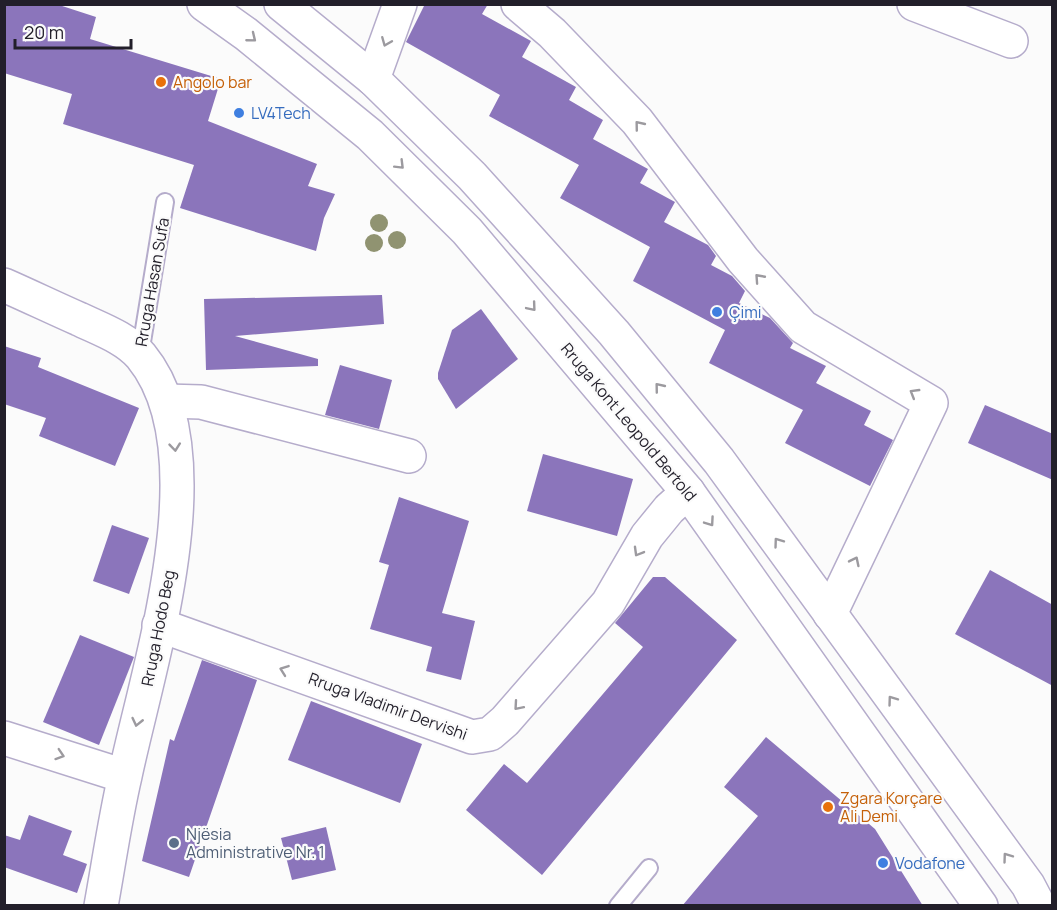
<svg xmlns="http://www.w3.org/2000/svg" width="1057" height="910" font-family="Manrope,sans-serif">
  <rect width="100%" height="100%" fill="#fbfbfb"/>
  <g fill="#8b75bb">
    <polygon points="4,4 56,4 96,17 90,39 221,79 208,121 317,164 308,186 335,194 324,218 316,251 180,208 194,165 63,124 72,94 4,73"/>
    <polygon points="425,4 488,4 482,14 531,41 522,57 576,87 569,100 603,120 593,139 648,169 640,183 675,202 664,222 708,245 716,256 711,265 732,276 745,291 739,303 770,318 793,343 790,348 826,366 816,383 871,411 864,425 893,440 870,486 785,443 803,410 709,363 725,330 633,281 650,247 560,198 579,165 489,116 500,95 406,42"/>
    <polygon points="382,295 384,324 235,336 318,359 318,366 206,370 204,299"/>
    <polygon points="481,309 518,359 456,409 438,379 438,373 452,330"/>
    <polygon points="4,346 41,358 38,367 139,408 115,466 39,436 46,418 4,404"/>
    <polygon points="340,365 392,380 379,429 325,415"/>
    <polygon points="985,405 1053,434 1053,480 968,443"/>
    <polygon points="543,454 633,479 617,536 527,511"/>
    <polygon points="399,497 469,521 442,613 475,621 461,680 426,671 432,647 370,629 389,565 379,562"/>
    <polygon points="112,525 149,538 129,594 93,581"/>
    <polygon points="990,570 1053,605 1053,686 955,634"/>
    <polygon points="653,577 665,577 737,640 542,875 466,810 504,764 527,783 643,647 615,623"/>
    <polygon points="80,635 134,657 99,745 43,722"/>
    <polygon points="202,660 257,680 189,877 142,861 170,739 174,741"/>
    <polygon points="311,701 422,744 400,803 288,760"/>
    <polygon points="766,737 875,829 923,906 682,906 758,816 724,787"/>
    <polygon points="29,815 72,831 63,855 87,864 77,893 4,867 4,835 20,840"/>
    <polygon points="326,827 336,870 292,880 281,838"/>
  </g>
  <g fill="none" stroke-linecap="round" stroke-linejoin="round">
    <defs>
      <g id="service">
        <polyline points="140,354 165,202"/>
        <polyline points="618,906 649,868"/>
      </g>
      <g id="minor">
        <polyline points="518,4 552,33 637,121 743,260 803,327 931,403 830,614"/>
        <polyline points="914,4 1011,41"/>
        <polyline points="373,79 400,4"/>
        <path d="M4 285C29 296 54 308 79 319 100 329 126 338 141 356 220 452 148 666 125 776 115 819 109 862 101 906"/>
        <polyline points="166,401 201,402 409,456"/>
        <polyline points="159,625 472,737 490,734 505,721 608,603 647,536 669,509 688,492"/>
        <polyline points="4,738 124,776"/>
      </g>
      <g id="secondary">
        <polyline points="204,4 246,34 370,135 467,231 688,492 981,906"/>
        <polyline points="281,4 373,79 472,176 614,333 719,461 1028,885 1039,906"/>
      </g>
    </defs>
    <use href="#service" stroke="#b5accb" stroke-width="20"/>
    <use href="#minor" stroke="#b5accb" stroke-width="36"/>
    <use href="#secondary" stroke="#b5accb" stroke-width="36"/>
    <use href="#service" stroke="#fff" stroke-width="16"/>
    <use href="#minor" stroke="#fff" stroke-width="33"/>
    <use href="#secondary" stroke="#fff" stroke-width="33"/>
  </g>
  <g fill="#909371">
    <circle cx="379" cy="223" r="9"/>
    <circle cx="397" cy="240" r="9"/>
    <circle cx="374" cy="243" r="9"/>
  </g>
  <defs><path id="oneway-chevron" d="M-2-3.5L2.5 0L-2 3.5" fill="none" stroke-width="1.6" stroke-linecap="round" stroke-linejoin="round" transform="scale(1.5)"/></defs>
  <g stroke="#9c9a9f">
    <use href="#oneway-chevron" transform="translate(252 38) rotate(39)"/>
    <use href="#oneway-chevron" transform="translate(386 42) rotate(112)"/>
    <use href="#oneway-chevron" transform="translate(639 125) rotate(-129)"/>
    <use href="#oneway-chevron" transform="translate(400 165) rotate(45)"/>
    <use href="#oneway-chevron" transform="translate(759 278) rotate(-132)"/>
    <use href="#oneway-chevron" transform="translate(532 307) rotate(50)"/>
    <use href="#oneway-chevron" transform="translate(659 387) rotate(-129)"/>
    <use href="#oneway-chevron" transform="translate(914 393) rotate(-149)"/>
    <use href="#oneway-chevron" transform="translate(175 447) rotate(84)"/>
    <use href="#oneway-chevron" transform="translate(710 522) rotate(55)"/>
    <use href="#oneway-chevron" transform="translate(778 542) rotate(-126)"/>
    <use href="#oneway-chevron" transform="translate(638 552) rotate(120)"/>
    <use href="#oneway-chevron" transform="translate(855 561) rotate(-64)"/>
    <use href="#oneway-chevron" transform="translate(284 670) rotate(-160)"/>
    <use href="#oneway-chevron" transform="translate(892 700) rotate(-126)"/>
    <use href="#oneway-chevron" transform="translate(518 706) rotate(131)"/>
    <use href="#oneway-chevron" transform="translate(137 722) rotate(103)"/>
    <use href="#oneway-chevron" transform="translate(60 755) rotate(18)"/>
    <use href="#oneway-chevron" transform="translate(1007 857) rotate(-126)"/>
  </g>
  <g fill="#e8710a" stroke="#fbfbfb" stroke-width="2">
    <circle cx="161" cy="82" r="6"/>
    <circle cx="828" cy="807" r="6"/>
  </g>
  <g fill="#3f7fe0" stroke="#fbfbfb" stroke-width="2">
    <circle cx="239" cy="113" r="6"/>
    <circle cx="717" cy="312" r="6"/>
    <circle cx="883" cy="863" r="6"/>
  </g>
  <circle fill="#5c6f8a" stroke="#fbfbfb" stroke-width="2" cx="174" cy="843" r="6"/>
  <g text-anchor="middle" stroke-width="4.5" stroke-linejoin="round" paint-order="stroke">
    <g font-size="16" fill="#c56008" stroke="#fbfbfb" text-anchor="start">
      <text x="173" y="88">Angolo bar</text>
      <text x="840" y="804">Zgara Korçare<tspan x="840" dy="18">Ali Demi</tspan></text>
    </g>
    <g font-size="16" fill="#366cbe" stroke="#fbfbfb" text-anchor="start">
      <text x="251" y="119">LV4Tech</text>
      <text x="729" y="318">Çimi</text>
      <text x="895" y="869">Vodafone</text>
    </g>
    <g font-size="16" fill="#221f2a" stroke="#fbfbfb">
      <text transform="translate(152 282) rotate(-80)" y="6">Rruga Hasan Sufa</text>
      <text transform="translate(629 422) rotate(50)" y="6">Rruga Kont Leopold Bertold</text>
      <text transform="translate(158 628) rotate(-79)" y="6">Rruga Hodo Beg</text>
      <text transform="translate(388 706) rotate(20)" y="6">Rruga Vladimir Dervishi</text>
    </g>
    <g font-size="16" fill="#4e5e75" stroke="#fbfbfb" text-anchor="start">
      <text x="186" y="840">Njësia<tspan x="186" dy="18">Administrative Nr. 1</tspan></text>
    </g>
  </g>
  <rect width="1057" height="910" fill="none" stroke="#221f2a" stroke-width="12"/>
  <path d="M15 39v9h116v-9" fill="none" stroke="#221f2a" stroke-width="3"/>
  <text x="24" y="39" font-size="18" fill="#221f2a" stroke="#fbfbfb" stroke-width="4.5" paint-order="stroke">20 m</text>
</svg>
